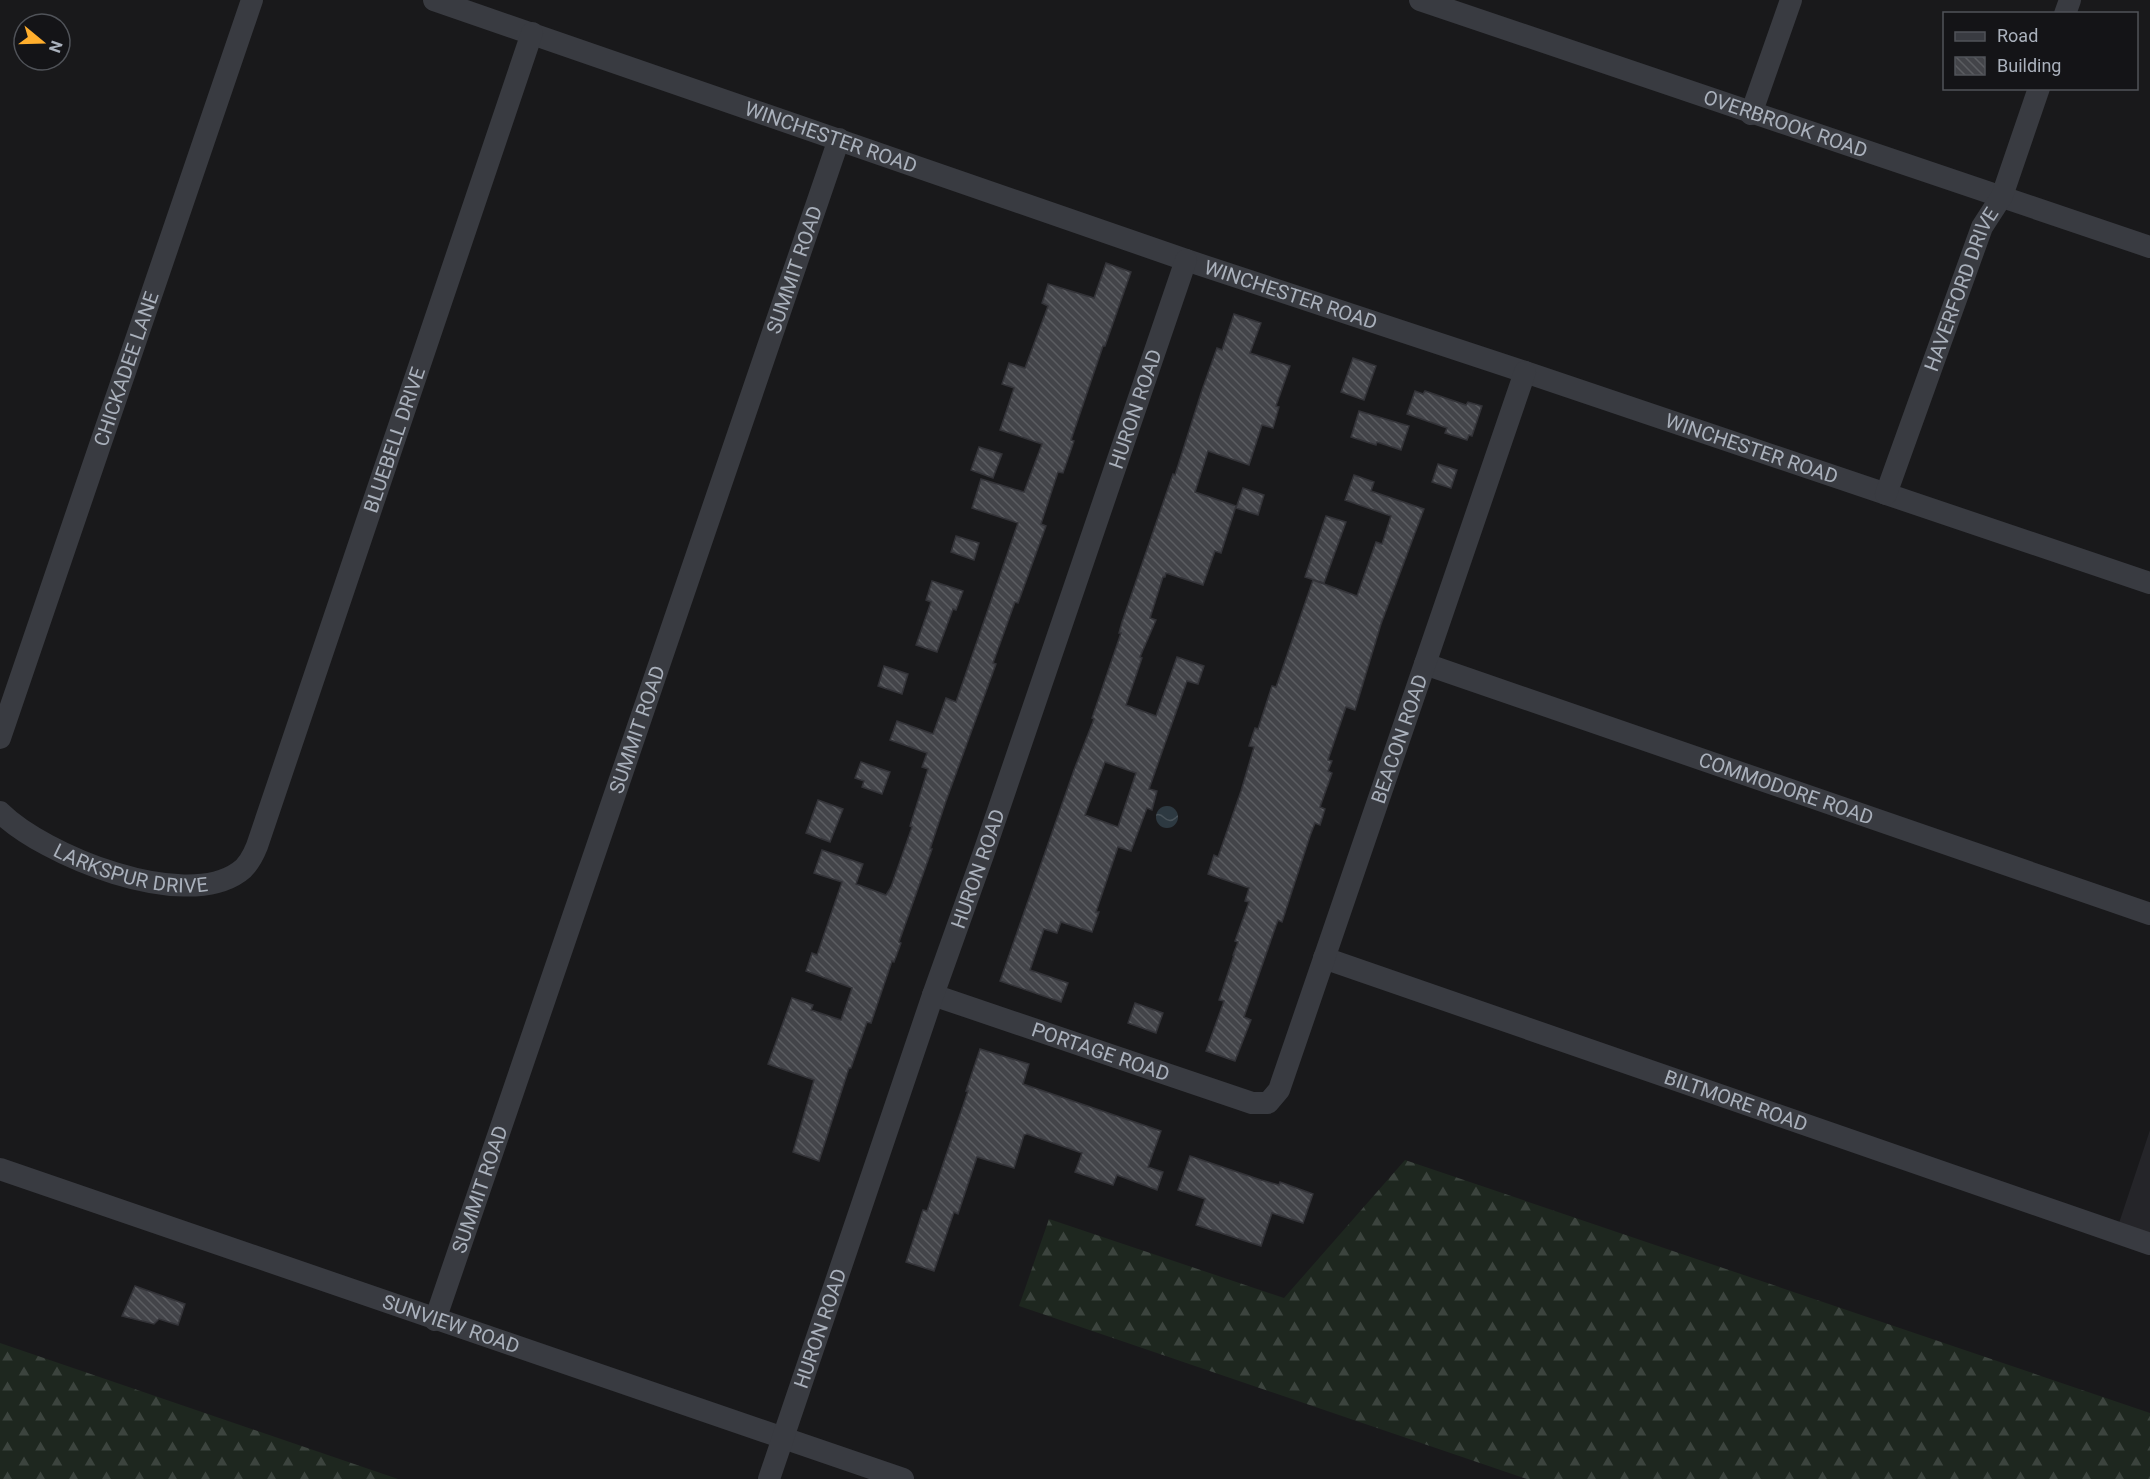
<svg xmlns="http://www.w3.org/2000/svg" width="2150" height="1479" font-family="Roboto,sans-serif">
  <defs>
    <pattern id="forest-firs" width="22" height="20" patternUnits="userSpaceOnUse" patternTransform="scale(1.5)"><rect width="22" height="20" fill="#1e271f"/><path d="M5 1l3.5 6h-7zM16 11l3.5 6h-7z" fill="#3c443e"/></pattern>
    <pattern id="water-waves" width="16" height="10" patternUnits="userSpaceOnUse" patternTransform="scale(1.5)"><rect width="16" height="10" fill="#2d3941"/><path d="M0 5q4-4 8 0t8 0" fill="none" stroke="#49535a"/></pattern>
    <pattern id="building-back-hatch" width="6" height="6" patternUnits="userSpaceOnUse" patternTransform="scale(1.5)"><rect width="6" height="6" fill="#434449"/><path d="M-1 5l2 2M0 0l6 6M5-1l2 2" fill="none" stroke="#5b5d61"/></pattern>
  </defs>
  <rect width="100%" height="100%" fill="#19191b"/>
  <polygon fill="#252529" points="2150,1130 2150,1244 2116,1232"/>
  <g fill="url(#forest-firs)">
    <polygon points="1405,1160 2150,1413 2150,1479 1527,1479 1019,1306 1049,1219 1284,1298"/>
    <polygon points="0,1343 398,1479 0,1479"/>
  </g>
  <circle fill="url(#water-waves)" cx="1167" cy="817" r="11"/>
  <g fill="url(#building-back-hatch)" stroke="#333338" stroke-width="1.5" fill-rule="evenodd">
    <polygon points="1106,263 1131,272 1105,346 1103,346 1071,440 1074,441 1063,473 1058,472 1041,524 1046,526 1018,603 1015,602 993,663 996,664 946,801 930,849 932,849 899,942 901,943 894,962 892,961 871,1023 867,1022 851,1068 849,1068 819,1161 793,1152 814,1080 768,1064 792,998 813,1005 811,1010 841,1020 852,988 806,971 812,953 817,955 842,882 814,873 822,850 863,864 856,884 886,895 891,887 912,827 910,826 928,769 922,767 927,753 890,740 897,721 933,734 946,698 956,702 1018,523 972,508 981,479 1024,492 1042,444 1000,430 1014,388 1002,384 1009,363 1025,368 1048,306 1042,303 1048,284 1094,298"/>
    <path d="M1234 314 1261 323 1250 353 1290 366 1276 406 1279 407 1273 428 1262 425 1249 465 1208 451 1195 492 1236 506 1221 553 1215 551 1203 585 1166 573 1165 577H1163L1150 618 1156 620 1140 657 1142 658 1126 705 1156 716 1177 657 1204 666 1198 684 1187 681 1149 789 1157 791 1152 810 1147 808 1131 851 1118 847 1096 912H1099L1092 932 1061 922 1057 933 1044 929 1030 970 1068 983 1061 1002 1000 981 1074 770 1094 719 1092 718 1121 633H1119L1122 622 1173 474 1175 475 1202 390 1217 348 1222 350ZM1105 762 1136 773 1118 827 1085 815Z"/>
    <polygon points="1353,358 1376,366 1364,400 1341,392"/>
    <polygon points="1415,391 1423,394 1425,391 1466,405 1468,402 1482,406 1472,436 1469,435 1467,440 1445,433 1447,428 1407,414"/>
    <polygon points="1359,411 1409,426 1401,450 1377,442 1376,445 1351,437"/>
    <polygon points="979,447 1002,454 993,478 971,470"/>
    <polygon points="1438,464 1457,470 1451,488 1432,482"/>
    <polygon points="1354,475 1374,482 1371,491 1424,509 1381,624 1355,710 1346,707 1328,760 1332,761 1328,771 1332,773 1320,807 1325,809 1320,825 1315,823 1310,836 1282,922 1278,920 1244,1017 1251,1020 1235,1061 1206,1051 1224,1001 1219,1000 1234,955 1233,955 1238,942 1235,941 1249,902 1245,901 1249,888 1208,874 1214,855 1218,857 1241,791 1254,747 1249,746 1255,728 1258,729 1272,686 1276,687 1313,580 1357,596 1376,542 1382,544 1391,516 1345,500"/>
    <polygon points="1243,488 1264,495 1258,515 1236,508"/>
    <polygon points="1326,516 1346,522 1324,583 1305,577"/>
    <polygon points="956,536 979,543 974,560 951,552"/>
    <polygon points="932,581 963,591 956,610 953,609 937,652 916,645 931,602 926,600"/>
    <polygon points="884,666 908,674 902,694 878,686"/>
    <polygon points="861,762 890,772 882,794 862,787 864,781 855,778"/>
    <polygon points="818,800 843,809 830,842 806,833"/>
    <polygon points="1135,1003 1163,1013 1156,1033 1128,1023"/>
    <polygon points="980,1049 1029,1064 1023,1084 1161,1131 1148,1167 1163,1172 1157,1190 1117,1175 1113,1185 1075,1172 1082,1153 1027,1134 1024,1135 1014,1168 977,1157 958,1214 954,1212 934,1271 906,1262 923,1210 927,1211 968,1091 966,1091"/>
    <polygon points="1190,1156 1261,1180 1279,1185 1280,1182 1313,1194 1303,1223 1272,1213 1261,1246 1196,1225 1205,1199 1178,1190"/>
    <polygon points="135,1286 185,1304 178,1325 159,1319 154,1324 122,1316"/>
  </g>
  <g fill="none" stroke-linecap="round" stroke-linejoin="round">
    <g stroke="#393b41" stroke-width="22">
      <path id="s1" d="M434 0 1186 260 1525 372 2150 583"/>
      <path id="s2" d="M1420 0 2150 247"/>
      <polyline points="2065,14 2070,0"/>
      <polyline points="1751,114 1791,0"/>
      <path id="s3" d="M1886 494 1982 227 2002 196 2039 88"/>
      <path id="s4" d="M1425 664 2150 914"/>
      <path id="s5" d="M0 738 252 0"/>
      <path id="s6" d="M0 812C43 855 183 912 239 872 248 866 253 856 257 846L532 33"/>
      <path id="s7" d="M1324 958 2150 1244"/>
      <path id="s8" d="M933 995 1252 1103H1268L1279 1090 1525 372"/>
      <path id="s9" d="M0 1169 903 1479"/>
      <path id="s10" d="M435 1320 839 139"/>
      <path id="s11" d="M769 1479 933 995 983 855 1186 260"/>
    </g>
  </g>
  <g text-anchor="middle" stroke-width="5" stroke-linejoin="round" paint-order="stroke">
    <g font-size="20" fill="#aab1bc" stroke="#141417">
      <text dy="7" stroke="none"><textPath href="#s2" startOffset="386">OVERBROOK ROAD</textPath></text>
      <text dy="7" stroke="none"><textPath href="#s1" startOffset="420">WINCHESTER ROAD</textPath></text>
      <text dy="7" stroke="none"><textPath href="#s10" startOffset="1110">SUMMIT ROAD</textPath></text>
      <text dy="7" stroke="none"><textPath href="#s3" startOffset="218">HAVERFORD DRIVE</textPath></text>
      <text dy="7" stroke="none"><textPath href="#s1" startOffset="906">WINCHESTER ROAD</textPath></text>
      <text dy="7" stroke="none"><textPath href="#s5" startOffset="390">CHICKADEE LANE</textPath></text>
      <text dy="7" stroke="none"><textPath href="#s11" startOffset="1131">HURON ROAD</textPath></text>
      <text dy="7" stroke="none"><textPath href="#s6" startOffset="720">BLUEBELL DRIVE</textPath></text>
      <text dy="7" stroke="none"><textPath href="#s1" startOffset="1392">WINCHESTER ROAD</textPath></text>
      <text dy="7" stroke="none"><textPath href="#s10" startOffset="624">SUMMIT ROAD</textPath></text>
      <text dy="7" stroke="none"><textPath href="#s8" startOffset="741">BEACON ROAD</textPath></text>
      <text dy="7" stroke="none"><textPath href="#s4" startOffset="382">COMMODORE ROAD</textPath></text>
      <text dy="7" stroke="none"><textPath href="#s6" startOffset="146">LARKSPUR DRIVE</textPath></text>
      <text dy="7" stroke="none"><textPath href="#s11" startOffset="645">HURON ROAD</textPath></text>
      <text dy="7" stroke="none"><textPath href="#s8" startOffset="177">PORTAGE ROAD</textPath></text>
      <text dy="7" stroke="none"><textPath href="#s7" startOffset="436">BILTMORE ROAD</textPath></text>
      <text dy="7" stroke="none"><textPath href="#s10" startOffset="138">SUMMIT ROAD</textPath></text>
      <text dy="7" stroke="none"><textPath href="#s9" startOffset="477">SUNVIEW ROAD</textPath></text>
      <text dy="7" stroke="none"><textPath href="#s11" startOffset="159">HURON ROAD</textPath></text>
    </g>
  </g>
  <rect x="1943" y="12" width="195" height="78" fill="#141417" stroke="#505359" stroke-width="1.5"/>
  <rect x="1955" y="32" width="30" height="9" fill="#393b41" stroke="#505359" stroke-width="1.5"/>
  <text x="1997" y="42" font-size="18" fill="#aab1bc">Road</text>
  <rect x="1955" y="57" width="30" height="18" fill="url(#building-back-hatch)" stroke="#505359" stroke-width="1.5"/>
  <text x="1997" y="72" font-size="18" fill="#aab1bc">Building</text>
  <g transform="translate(42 42) rotate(109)"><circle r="28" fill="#141417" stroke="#505359" stroke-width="1.5"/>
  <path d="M0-4.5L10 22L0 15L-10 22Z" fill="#ffae2d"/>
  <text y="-9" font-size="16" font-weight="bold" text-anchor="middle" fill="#aab1bc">N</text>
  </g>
</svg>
